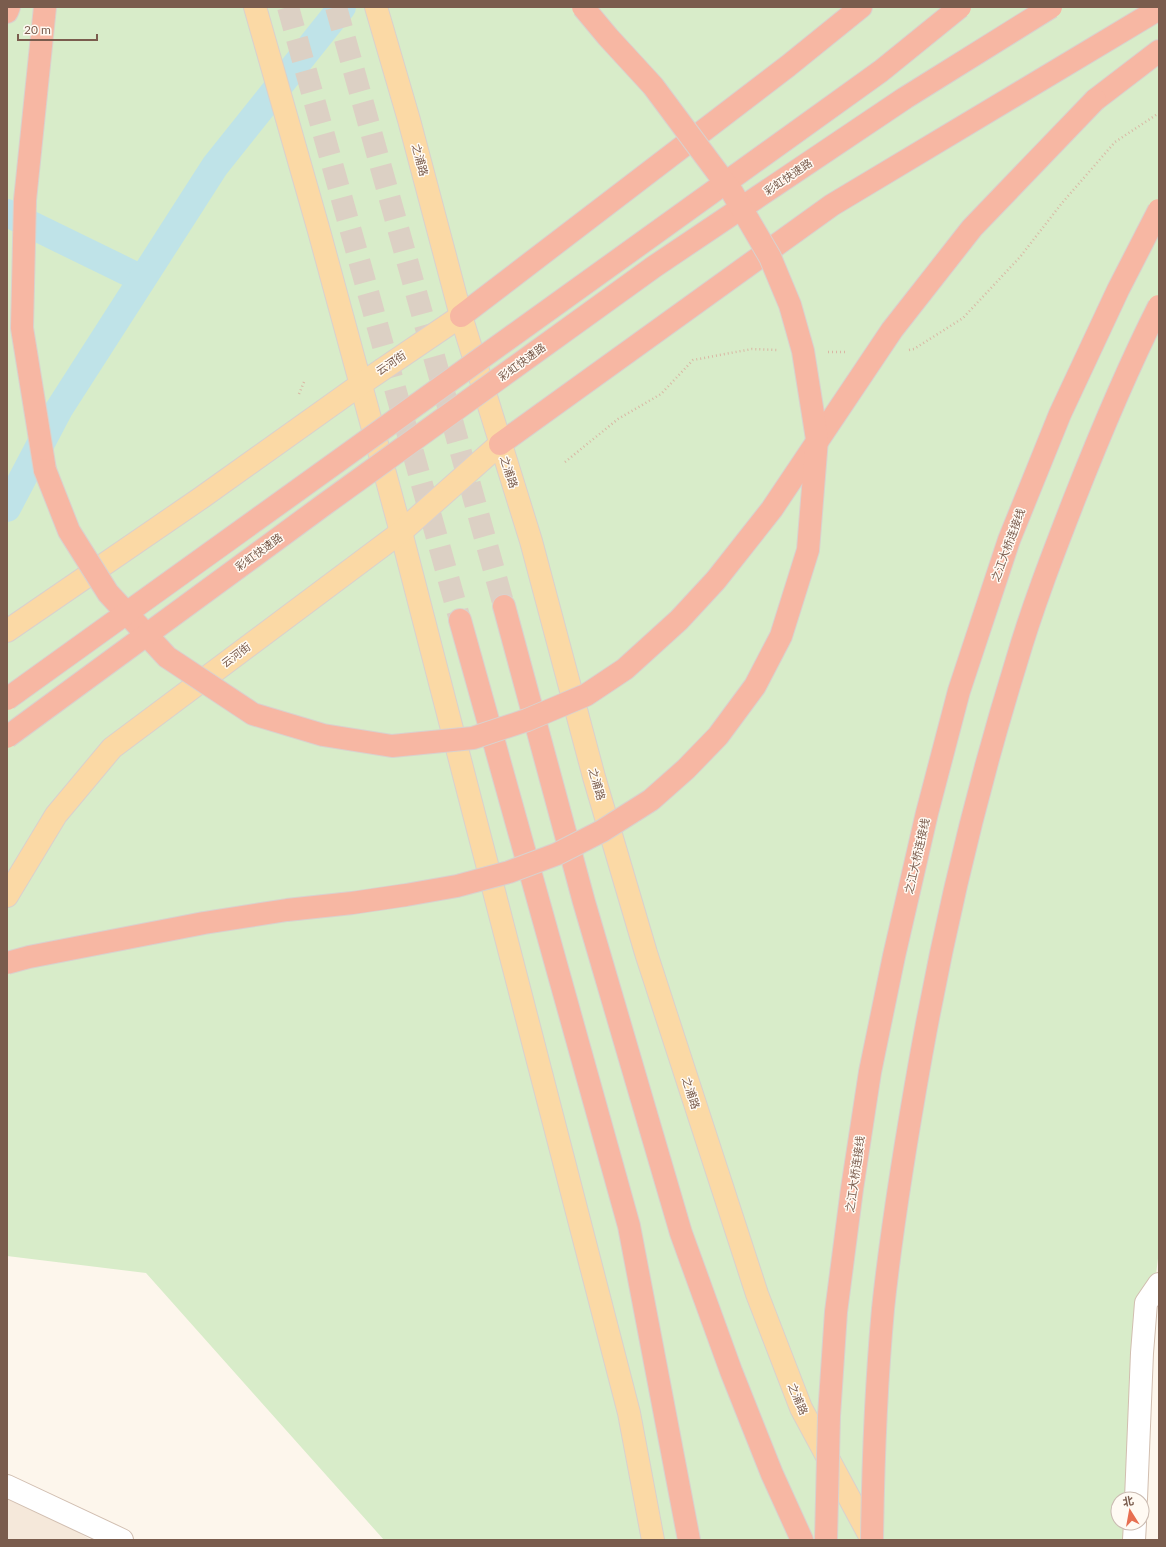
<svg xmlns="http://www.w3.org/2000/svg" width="1166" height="1547" font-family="Lato,'Noto Sans SC',sans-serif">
  <rect width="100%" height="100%" fill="#fdf6ec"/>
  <polygon fill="#f5e8da" points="7,1492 9,1492 91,1540 7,1540"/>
  <polygon fill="#d8ecc9" points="7,7 1159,7 1159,1250 1129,1499 1118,1499 1118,1523 1126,1523 1124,1540 384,1540 146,1273 7,1256"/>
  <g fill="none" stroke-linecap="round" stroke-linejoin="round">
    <g stroke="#bfe3e8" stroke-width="28">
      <polyline points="7,213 142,279"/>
      <polyline points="7,508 59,409 215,166 342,7"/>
    </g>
    <g stroke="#dcd0c4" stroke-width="22" stroke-dasharray="22 11" stroke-linecap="butt">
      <polyline points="288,7 460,620"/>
      <polyline points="336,7 504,606"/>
    </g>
    <defs>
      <g id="minor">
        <polyline points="7,1486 122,1540"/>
        <polyline points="1136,1499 1142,1353 1146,1303 1159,1284"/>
        <polyline points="1134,1540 1135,1523"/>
      </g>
      <g id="major">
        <polyline points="255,7 319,231 401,532 629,1413 653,1540"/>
        <polyline points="376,7 409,120 461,316 531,541 594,777 646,953 757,1294 801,1408 872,1540"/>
        <polyline points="7,631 201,498 361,384 461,316"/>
        <polyline points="7,896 56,815 112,748 401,532 500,444"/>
      </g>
      <g id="highway">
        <polyline points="45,7 25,200 22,328 45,470"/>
        <polyline points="7,12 9,7"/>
        <polyline points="1095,100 1159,51"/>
        <polyline points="461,316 788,66 861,7"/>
        <polyline points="500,444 832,205 1159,9"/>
        <polyline points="504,606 584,902 681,1233 731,1371 772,1474 802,1540"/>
        <polyline points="460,620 629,1226 689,1540"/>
      </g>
    </defs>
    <use href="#minor" stroke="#d1beb0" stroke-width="24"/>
    <use href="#major" stroke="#dad1cd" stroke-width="24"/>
    <use href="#highway" stroke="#dad1cd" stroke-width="24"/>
    <g stroke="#d9b8a5" stroke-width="2.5" stroke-dasharray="1 3" stroke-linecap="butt">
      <polyline points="909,350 914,349 963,318 1020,257 1062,203 1115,142 1159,113"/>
      <polyline points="828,352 847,352"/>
      <polyline points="299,394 304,382"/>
      <polyline points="565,462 618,419 661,394 693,360 752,349 777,350"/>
    </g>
    <use href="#minor" stroke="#fff" stroke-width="22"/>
    <use href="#major" stroke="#fbd9a5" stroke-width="22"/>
    <use href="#highway" stroke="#f7b7a3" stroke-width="22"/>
    <defs>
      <g id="highway-bridge">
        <polyline points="45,470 69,531 108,593 167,657 253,714 323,735 392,746 473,738 527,720 586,695 625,669 679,620 716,580 772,509 892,330 972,228 1095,100"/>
        <polyline points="7,699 881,71 960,7"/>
        <polyline points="7,737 325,504 655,266 905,98 1051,7"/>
        <polyline points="7,963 29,957 204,923 287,910 352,903 406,895 457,886 509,872 557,854 602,831 651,800 686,769 718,736 755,686 781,636 808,550 817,439 803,351 790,305 770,257 732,192 653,86 608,37 583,7"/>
        <polyline points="826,1540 829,1416 836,1312 852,1189 870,1072 894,956 927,813 959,691 1009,540 1060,414 1118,290 1159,210"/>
        <path d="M872 1540C873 1463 876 1386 883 1309 892 1224 906 1140 921 1056 945 923 976 792 1016 663 1032 608 1053 554 1074 500 1100 434 1127 369 1159 306"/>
      </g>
    </defs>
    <use href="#highway-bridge" stroke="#dad1cd" stroke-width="24" stroke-linecap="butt"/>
    <use href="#highway-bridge" stroke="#f7b7a3" stroke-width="22"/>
  </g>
  <g text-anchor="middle" stroke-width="3" stroke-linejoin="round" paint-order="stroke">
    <g font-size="11" fill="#7a5c4d" stroke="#fffaf3">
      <text transform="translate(420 160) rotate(75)" y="4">之浦路</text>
      <text transform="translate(788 177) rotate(-34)" y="4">彩虹快速路</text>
      <text transform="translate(522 362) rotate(-36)" y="4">彩虹快速路</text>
      <text transform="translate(391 363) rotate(-34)" y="4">云河街</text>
      <text transform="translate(509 472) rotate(72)" y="4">之浦路</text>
      <text transform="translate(1008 545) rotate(-70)" y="4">之江大桥连接线</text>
      <text transform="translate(259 552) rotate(-36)" y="4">彩虹快速路</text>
      <text transform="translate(236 655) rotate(-37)" y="4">云河街</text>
      <text transform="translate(597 784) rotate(74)" y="4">之浦路</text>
      <text transform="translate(917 856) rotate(-77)" y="4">之江大桥连接线</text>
      <text transform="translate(691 1093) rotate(72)" y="4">之浦路</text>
      <text transform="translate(855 1174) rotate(-82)" y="4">之江大桥连接线</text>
      <text transform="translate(798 1399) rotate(67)" y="4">之浦路</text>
    </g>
  </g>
  <rect width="1166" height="1547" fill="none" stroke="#7a5c4d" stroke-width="16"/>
  <g transform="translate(1130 1511) rotate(349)"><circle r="19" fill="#fffaf3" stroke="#cabbb1"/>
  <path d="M0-3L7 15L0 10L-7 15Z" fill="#e76f51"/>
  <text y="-6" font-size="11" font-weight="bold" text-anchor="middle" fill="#7a5c4d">北</text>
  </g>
  <path d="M18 34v6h79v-6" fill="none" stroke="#7a5c4d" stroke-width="2"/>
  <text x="24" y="34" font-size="12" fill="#7a5c4d" stroke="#fffaf3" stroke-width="3" paint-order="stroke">20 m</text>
</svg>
